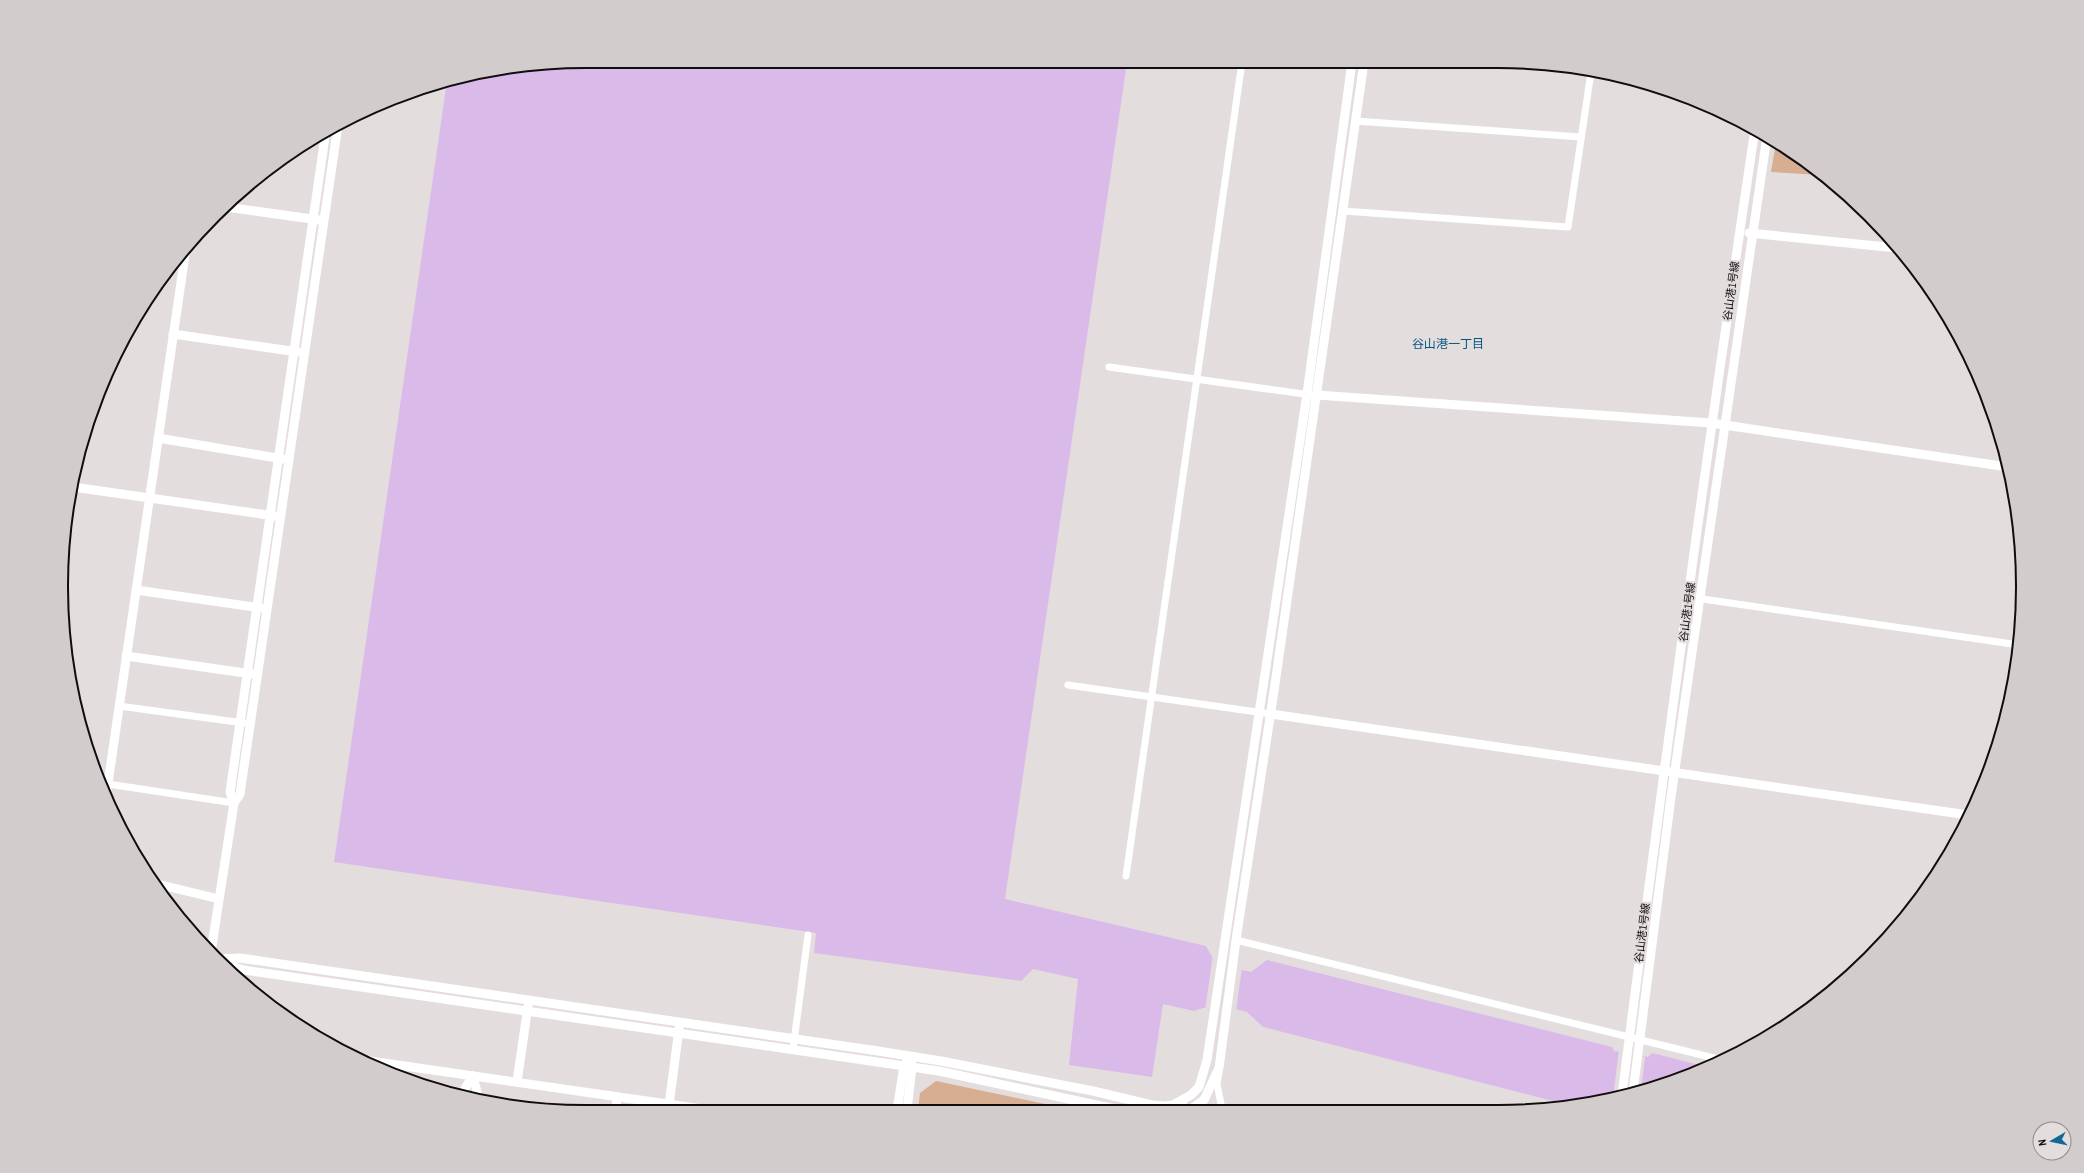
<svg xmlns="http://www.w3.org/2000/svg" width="2084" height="1173" font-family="'Archivo Narrow','Noto Sans JP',sans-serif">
  <rect width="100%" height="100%" fill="#e4ddde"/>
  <g fill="#d7ae91">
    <polygon points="1776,143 1820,175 1771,172"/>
    <polygon points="936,1081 1069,1109 918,1110 920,1093"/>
  </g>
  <polygon fill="#dabae8" points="587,61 1127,62 1005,899 1206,946 1216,964 1251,972 1267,960 1612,1047 1614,1051 1648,1057 1652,1053 1703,1066 1667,1084 1573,1106 1263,1027 1247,1012 1216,1004 1194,1011 1163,1004 1152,1077 1069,1065 1078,979 1033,969 1021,981 814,953 816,933 334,862 447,81 484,71"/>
  <g fill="#e4ddde">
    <polygon points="1213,954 1217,962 1242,968 1236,1011 1216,1006 1205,1010"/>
    <polygon points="1619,1050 1645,1057 1641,1090 1613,1097"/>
  </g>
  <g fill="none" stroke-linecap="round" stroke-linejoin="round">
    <g stroke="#fff" stroke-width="7">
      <polyline points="1355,121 1581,137"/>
      <polyline points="1343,211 1568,227 1591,72"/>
      <polyline points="1109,367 1311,395"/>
      <polyline points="1689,597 2019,645"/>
      <polyline points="1068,685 1271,714"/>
      <polyline points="119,706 244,723"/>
      <polyline points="108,784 234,803"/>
      <polyline points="1126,876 1242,62"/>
      <polyline points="1236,940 1718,1059"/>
      <polyline points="793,1049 808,935"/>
      <polyline points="1219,1072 1217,1084 1222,1109"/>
      <polyline points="1182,1101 1186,1109"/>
    </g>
    <g stroke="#fff" stroke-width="9">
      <polyline points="226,207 319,220"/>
      <polyline points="1749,233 1897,248"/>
      <polyline points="173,334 298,352"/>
      <polyline points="1317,395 1711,423 2008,467"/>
      <polyline points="158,438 283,459"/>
      <polyline points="73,487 275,516"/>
      <polyline points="136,590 261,608"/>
      <polyline points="126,656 252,674"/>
      <polyline points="1271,714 1968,815"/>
      <polyline points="106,797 186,248"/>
      <polyline points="234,803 230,792 326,130"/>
      <polyline points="153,883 219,899"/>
      <polyline points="211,952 234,803 240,794 338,125"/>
      <polyline points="219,959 240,958 878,1051 941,1061 1093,1091 1152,1105 1164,1106 1173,1105 1191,1095 1199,1087 1207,1060 1307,394 1352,62"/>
      <polyline points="224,964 244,970 939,1071 1115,1109"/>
      <polyline points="370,1061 709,1110"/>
      <polyline points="473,1076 477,1092 476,1098"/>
      <polyline points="517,1082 528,1006"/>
      <polyline points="1633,1092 1671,797 1767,136"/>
      <path d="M1622 1095C1663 772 1707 450 1755 129"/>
      <polyline points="464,1096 464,1090 473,1076"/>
      <polyline points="669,1105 679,1029"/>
      <polyline points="1191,1109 1204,1100 1219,1068 1236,940 1274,691 1364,62"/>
      <polyline points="897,1110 904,1066 907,1061"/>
      <polyline points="907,1110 912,1067 911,1062"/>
      <polyline points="616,1111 617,1097"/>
    </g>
  </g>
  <g text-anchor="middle" stroke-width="4" stroke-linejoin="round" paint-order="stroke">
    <g font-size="11" fill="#100d0e" stroke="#e4ddde">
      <text transform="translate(1731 291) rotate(-82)" y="4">谷山港1号線</text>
      <text transform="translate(1687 612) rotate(-82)" y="4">谷山港1号線</text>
      <text transform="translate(1642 933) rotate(-83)" y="4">谷山港1号線</text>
    </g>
    <g font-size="12" fill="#005682" stroke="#e4ddde">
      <text x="1448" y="348">谷山港一丁目</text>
    </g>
  </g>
  <path d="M0 0H2084V1173H0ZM586 68H1498A518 518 0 0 1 2016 586V587A518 518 0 0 1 1498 1105H586A518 518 0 0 1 68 587V586A518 518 0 0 1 586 68Z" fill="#d3cccd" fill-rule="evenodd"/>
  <path fill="none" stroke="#100d0e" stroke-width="2" d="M586 68H1498A518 518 0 0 1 2016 586V587A518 518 0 0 1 1498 1105H586A518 518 0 0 1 68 587V586A518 518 0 0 1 586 68Z"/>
  <g transform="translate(2052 1141) rotate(261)"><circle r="19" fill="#e4ddde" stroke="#8f8a8b"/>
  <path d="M0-3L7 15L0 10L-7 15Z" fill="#116899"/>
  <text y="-6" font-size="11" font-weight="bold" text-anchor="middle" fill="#100d0e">N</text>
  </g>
</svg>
